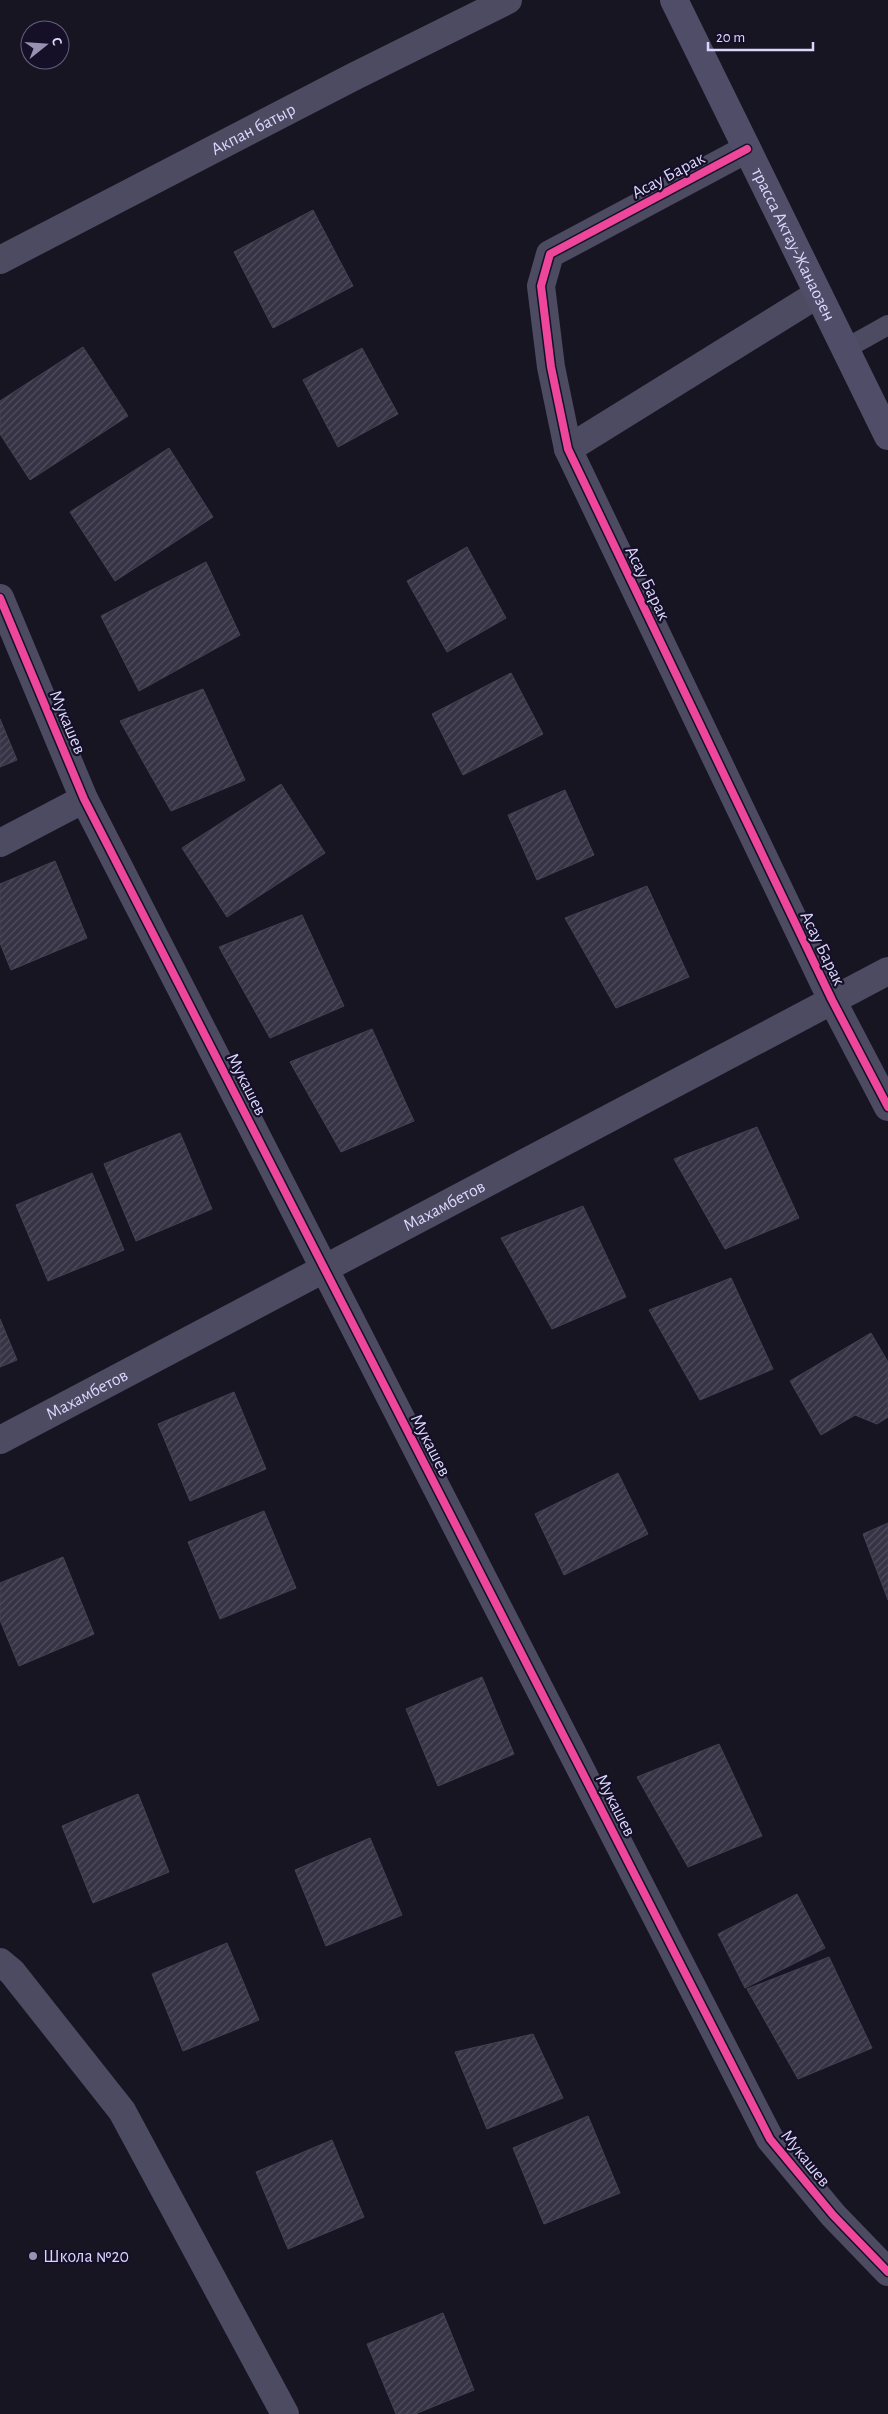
<svg xmlns="http://www.w3.org/2000/svg" width="888" height="2414" font-family="'Alegreya Sans',sans-serif">
  <defs>
    <pattern id="building-hatch" width="6" height="6" patternUnits="userSpaceOnUse" patternTransform="scale(1.25)"><rect width="6" height="6" fill="#363344"/><path d="M-1 1l2-2M0 6l6-6M5 7l2-2" fill="none" stroke="#525060"/></pattern>
  </defs>
  <rect width="100%" height="100%" fill="#181522"/>
  <g fill="url(#building-hatch)" stroke="#454055">
    <polygon points="313,210 353,286 273,328 234,252"/>
    <polygon points="83,347 128,416 30,480 0,434 0,401"/>
    <polygon points="362,348 398,414 338,447 303,380"/>
    <polygon points="169,448 213,517 115,581 70,512"/>
    <polygon points="467,547 506,618 447,652 407,581"/>
    <polygon points="206,562 240,635 139,691 101,616"/>
    <polygon points="511,673 543,734 463,775 432,714"/>
    <polygon points="203,689 245,780 171,811 120,721"/>
    <polygon points="0,719 17,760 0,767"/>
    <polygon points="281,784 325,853 227,917 182,848"/>
    <polygon points="565,790 594,855 537,880 508,815"/>
    <polygon points="55,861 87,938 11,970 0,943 0,884"/>
    <polygon points="647,886 689,977 616,1008 565,918"/>
    <polygon points="302,915 344,1006 270,1038 219,947"/>
    <polygon points="372,1029 414,1121 341,1152 290,1062"/>
    <polygon points="757,1127 799,1218 725,1249 674,1159"/>
    <polygon points="180,1133 212,1209 136,1241 104,1164"/>
    <polygon points="92,1173 124,1250 48,1281 16,1205"/>
    <polygon points="583,1206 626,1297 552,1329 501,1238"/>
    <polygon points="731,1278 773,1369 700,1400 649,1310"/>
    <polygon points="0,1319 17,1360 0,1367"/>
    <polygon points="871,1333 888,1362 888,1417 877,1424 855,1415 821,1435 790,1381"/>
    <polygon points="234,1392 266,1469 190,1501 158,1424"/>
    <polygon points="618,1473 648,1534 564,1575 535,1514"/>
    <polygon points="264,1511 296,1588 220,1619 188,1542"/>
    <polygon points="888,1523 888,1600 863,1534"/>
    <polygon points="63,1557 94,1634 19,1666 0,1620 0,1583"/>
    <polygon points="482,1677 514,1754 438,1786 406,1709"/>
    <polygon points="719,1744 762,1836 688,1867 637,1777"/>
    <polygon points="138,1794 169,1872 93,1903 62,1826"/>
    <polygon points="370,1838 402,1915 326,1946 295,1870"/>
    <polygon points="797,1894 825,1948 745,1988 718,1934"/>
    <polygon points="227,1943 259,2020 183,2051 152,1974"/>
    <polygon points="829,1957 872,2048 798,2079 747,1989"/>
    <polygon points="533,2034 563,2098 487,2129 455,2052"/>
    <polygon points="588,2116 620,2193 544,2224 513,2148"/>
    <polygon points="332,2140 364,2217 288,2249 256,2172"/>
    <polygon points="443,2313 474,2390 415,2414 396,2414 367,2344"/>
  </g>
  <g fill="none" stroke-linecap="round" stroke-linejoin="round">
    <polyline stroke="#4c4b62" stroke-width="20" points="845,349 888,325"/>
    <g stroke="#4c4b62" stroke-width="28">
      <polyline points="747,149 550,254 541,286 551,367 568,449 832,1000 888,1107"/>
      <path id="s1" d="M0 260 355 76 508 0"/>
      <polyline points="568,449 818,294"/>
      <polyline points="0,598 84,799 770,2139 833,2215 888,2272"/>
      <polyline points="0,843 84,799"/>
      <path id="s2" d="M0 1440 888 971"/>
      <polyline points="0,1962 12,1972 122,2111 285,2414"/>
    </g>
    <path stroke="#4f4d68" stroke-width="28" id="s3" d="M674 0 888 436"/>
    <defs>
      <g id="cycleway">
        <polyline points="747,149 550,254 541,286 551,367 568,449 832,1000 888,1107"/>
        <polyline points="0,598 84,799 770,2139 833,2215 888,2272"/>
      </g>
    </defs>
    <use href="#cycleway" stroke="#151027" stroke-width="11"/>
    <use href="#cycleway" stroke="#ed469a" stroke-width="8"/>
  </g>
  <circle fill="#9792b1" stroke="#151027" stroke-width="2" cx="33" cy="2256" r="5"/>
  <g text-anchor="middle" stroke-width="4.5" stroke-linejoin="round" paint-order="stroke">
    <g font-size="18" fill="#dcd6fe" stroke="#151027">
      <text dy="6" stroke="none"><textPath href="#s1" startOffset="285">Акпан батыр</textPath></text>
      <text transform="translate(668 175) rotate(-28)" y="6">Асау Барак</text>
      <text dy="6" stroke="none"><textPath href="#s3" startOffset="272">трасса Актау-Жанаозен</textPath></text>
      <text transform="translate(648 583) rotate(64)" y="6">Асау Барак</text>
      <text transform="translate(68 722) rotate(67)" y="6">Мукашев</text>
      <text transform="translate(823 948) rotate(64)" y="6">Асау Барак</text>
      <text transform="translate(247 1084) rotate(63)" y="6">Мукашев</text>
      <text dy="6" stroke="none"><textPath href="#s2" startOffset="502">Махамбетов</textPath></text>
      <text dy="6" stroke="none"><textPath href="#s2" startOffset="98">Махамбетов</textPath></text>
      <text transform="translate(431 1445) rotate(63)" y="6">Мукашев</text>
      <text transform="translate(616 1805) rotate(63)" y="6">Мукашев</text>
      <text transform="translate(806 2158) rotate(51)" y="6">Мукашев</text>
    </g>
    <g font-size="18" fill="#dcd6fe" stroke="#151027" text-anchor="start">
      <text x="43" y="2262">Школа №20</text>
    </g>
  </g>
  <g transform="translate(45 45) rotate(73)"><circle r="24" fill="#151027" stroke="#655f7d"/>
  <path d="M0-4L9 19L0 12L-9 19Z" fill="#9792b1"/>
  <text y="-8" font-size="14" font-weight="bold" text-anchor="middle" fill="#dcd6fe">С</text>
  </g>
  <path d="M708 42v8h105v-8" fill="none" stroke="#dcd6fe" stroke-width="2.5"/>
  <text x="716" y="42" font-size="15" fill="#dcd6fe" stroke="#151027" stroke-width="4" paint-order="stroke">20 m</text>
</svg>
